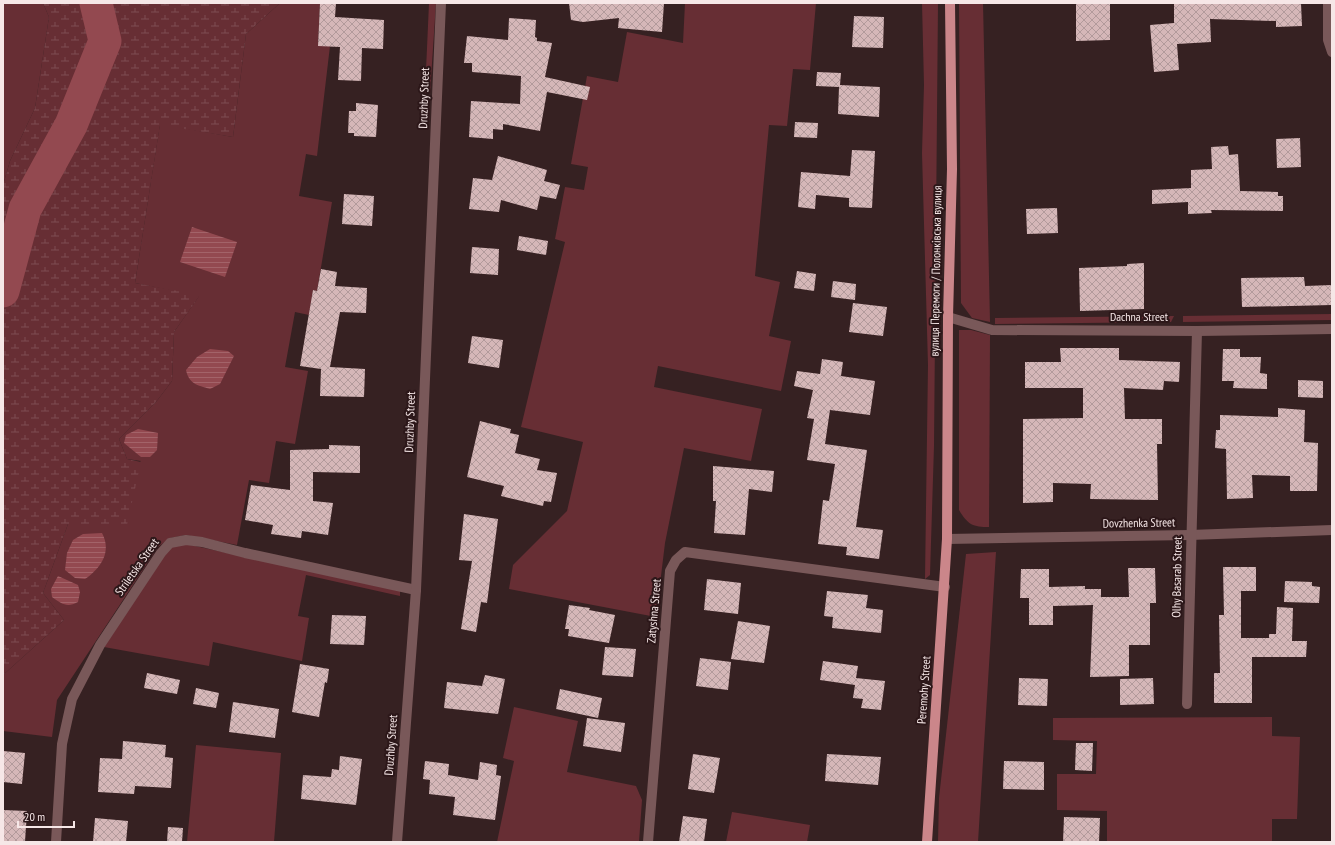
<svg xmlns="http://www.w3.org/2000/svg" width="1335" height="845" font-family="'PT Sans Narrow',sans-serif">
  <defs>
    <pattern id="wetland-marsh" width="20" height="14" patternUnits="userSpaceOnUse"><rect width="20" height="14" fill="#672e34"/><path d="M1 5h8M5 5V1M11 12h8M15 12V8" fill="none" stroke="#7d4c51"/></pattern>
    <pattern id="water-rules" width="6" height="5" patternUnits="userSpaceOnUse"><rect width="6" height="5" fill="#934950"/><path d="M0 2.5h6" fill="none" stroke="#a36369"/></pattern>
    <pattern id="building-cross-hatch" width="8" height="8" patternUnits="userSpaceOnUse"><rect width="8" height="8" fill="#d5b7b8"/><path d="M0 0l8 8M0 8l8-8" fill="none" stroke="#b29a9b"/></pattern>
  </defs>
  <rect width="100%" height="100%" fill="#362122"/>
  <g fill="#672e34">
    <polygon points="3,3 43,3 49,17 35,108 10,161 3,185"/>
    <polygon points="280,3 320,3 318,46 330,46 317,156 306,154 299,196 332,202 317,291 313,290 309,315 295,312 285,367 308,371 295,444 276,441 269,483 249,480 237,545 186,535 170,538 158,547 57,700 52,737 3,731 3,675 64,620 43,593 68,524 141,461 127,459 119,439 156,402 172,381 174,332 199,296 135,283 160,124 233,137 246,34"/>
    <polygon points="429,3 436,3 430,93 425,93"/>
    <polygon points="685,3 816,3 810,70 793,69 787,126 769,125 755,276 780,282 769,336 791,341 781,391 658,366 654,387 762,409 751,461 684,448 665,543 656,617 509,589 513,565 567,511 583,442 521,427 565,242 555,239 565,187 584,190 588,167 571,164 587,76 618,82 627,32 683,43"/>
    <polygon points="922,3 938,3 934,446 930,575 925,579 928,365 922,153 924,85"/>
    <polygon points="959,3 983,3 990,322 972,318 961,303"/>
    <polygon points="1332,314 1332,320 1183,322 1183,316"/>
    <polygon points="1174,316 1171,322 995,324 995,318"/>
    <path d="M959 330H971L990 335 989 527C973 527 968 525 959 510Z"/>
    <polygon points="186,544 400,591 400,596 306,575 298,616 309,618 302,661 213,642 209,666 104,647 164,556 172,547"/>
    <polygon points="996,552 978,842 938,842 939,798 966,554"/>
    <polygon points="514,707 578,721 567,772 636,786 642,800 639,842 497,842 514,761 503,758"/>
    <polygon points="1272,717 1272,736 1300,737 1297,819 1272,819 1272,842 1107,842 1107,811 1057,810 1057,774 1096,774 1097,741 1053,740 1053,718"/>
    <polygon points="196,745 281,753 274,842 187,842"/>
    <polygon points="732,812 810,825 807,842 726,842"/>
  </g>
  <polygon fill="url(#wetland-marsh)" points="43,3 280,3 246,34 233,137 160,125 135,283 200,295 174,332 172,381 156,402 119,439 127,459 141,462 127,525 68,524 43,593 64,620 3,675 3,185 10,161 35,108 49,17"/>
  <g fill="url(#water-rules)">
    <polygon points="192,227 237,242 225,277 180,262"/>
    <path d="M210 349 228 351 234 356 220 384 210 389C197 385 189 384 186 370L197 357Z"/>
    <polygon points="138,429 158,433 157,450 150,457 141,457 124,443 126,435"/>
    <path d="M102 533C112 552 101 568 85 579L75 578 65 570 67 553 73 540 83 534Z"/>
    <path d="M58 576 78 585 80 592 78 602C67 608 62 604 52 597L51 589Z"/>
  </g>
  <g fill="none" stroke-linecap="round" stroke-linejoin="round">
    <polyline stroke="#934950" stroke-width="33" points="3,291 25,209 71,125 105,41 96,3"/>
  </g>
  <g fill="url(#building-cross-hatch)">
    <polygon points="320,3 336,3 335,17 384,20 383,49 362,48 361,81 338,80 340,47 318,46"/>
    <polygon points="569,3 664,3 662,32 618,28 619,18 583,22 571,20"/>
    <polygon points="1076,3 1110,3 1110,40 1076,41"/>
    <polygon points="1174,3 1301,3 1302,26 1276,27 1276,21 1210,19 1211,42 1177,44 1179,70 1154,72 1150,25 1174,23"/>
    <polygon points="854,16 884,17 883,48 852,47"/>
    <polygon points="509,18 536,20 535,37 537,38 537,41 552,43 545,77 590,87 587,100 547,92 540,131 503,124 503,130 493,129 493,139 469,137 471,101 520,104 521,76 472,72 472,63 464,63 467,36 508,40"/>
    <polygon points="817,72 841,73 840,85 880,87 879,117 838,114 839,87 816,86"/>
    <polygon points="356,103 378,105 376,137 354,136 354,133 348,133 349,111 356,111"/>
    <polygon points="795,122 818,123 817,138 794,137"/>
    <polygon points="1300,138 1301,167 1277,168 1276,139"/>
    <polygon points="1228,146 1229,155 1238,154 1240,191 1278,192 1278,196 1283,196 1283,211 1211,210 1212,213 1188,214 1188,202 1152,204 1152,190 1191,188 1191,170 1212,169 1211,147"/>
    <polygon points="852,150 875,151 872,208 849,207 849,198 816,195 815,209 798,207 801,172 850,176"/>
    <polygon points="498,156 547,170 544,181 560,185 556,199 540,196 537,210 501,200 499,212 469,209 473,178 492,180"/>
    <polygon points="344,194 374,196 372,226 342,224"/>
    <polygon points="1057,208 1058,233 1027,234 1026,209"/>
    <polygon points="519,236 548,241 546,255 517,250"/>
    <polygon points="472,247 499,249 498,275 470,273"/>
    <polygon points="1144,263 1144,309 1080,311 1079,268 1127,266 1127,264"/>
    <polygon points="321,269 337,272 335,286 367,288 366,313 340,312 330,367 365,369 364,397 320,396 321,369 300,366 313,290 317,291"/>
    <polygon points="797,271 816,274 814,291 794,288"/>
    <polygon points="1304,277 1305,286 1332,285 1332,305 1242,307 1241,278"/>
    <polygon points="833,281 856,284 855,300 831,297"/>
    <polygon points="853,303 887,307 883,336 849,332"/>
    <polygon points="472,336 503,340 499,368 468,363"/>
    <polygon points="1060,348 1119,348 1119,360 1180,362 1179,382 1164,381 1163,390 1124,388 1125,419 1162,419 1162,444 1157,444 1158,500 1090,499 1091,484 1053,483 1053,502 1023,503 1023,419 1083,418 1083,388 1025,388 1025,362 1061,362"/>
    <polygon points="1223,349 1240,349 1240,357 1261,357 1260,373 1267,374 1267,389 1233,388 1234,381 1222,381"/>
    <polygon points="822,359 843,362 841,376 875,381 870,415 830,410 825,444 867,450 856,527 883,530 879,559 846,555 847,547 818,544 823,500 829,501 835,464 807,460 814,419 807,418 813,390 794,386 797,371 820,374"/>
    <polygon points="1298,380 1323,381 1323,398 1298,397"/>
    <polygon points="1278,408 1305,410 1304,442 1318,443 1317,491 1290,491 1290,476 1252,475 1253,498 1227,499 1226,449 1215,448 1216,430 1220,430 1220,415 1278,417"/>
    <polygon points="480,421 511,429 510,433 519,435 515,453 540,459 537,470 557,473 551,502 544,501 543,506 501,496 504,486 467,477"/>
    <polygon points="329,445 360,446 360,473 313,472 313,501 333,503 328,535 302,531 301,538 271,534 273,525 245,520 251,485 290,490 290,450 329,449"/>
    <polygon points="713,466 774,471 772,492 749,489 745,535 714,533 716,501 713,501"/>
    <polygon points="464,514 498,519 487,603 481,602 476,632 461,629 472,561 459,560"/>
    <polygon points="1223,567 1256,567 1256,591 1241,591 1241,638 1269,638 1269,634 1276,634 1277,607 1293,608 1292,641 1307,641 1306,657 1252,657 1252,703 1214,703 1214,673 1220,673 1219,615 1224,615"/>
    <polygon points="1128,568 1155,568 1156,603 1150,603 1150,645 1129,645 1129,676 1090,677 1093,605 1053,606 1053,625 1029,625 1029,598 1020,598 1021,569 1049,569 1049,587 1085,586 1085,589 1101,589 1101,597 1129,597"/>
    <polygon points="707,579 741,583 738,614 704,610"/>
    <polygon points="1285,581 1312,582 1312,586 1320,587 1319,603 1284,602"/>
    <polygon points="827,591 868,595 866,608 883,610 881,633 832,628 833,617 824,616"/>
    <polygon points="569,605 590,608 589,610 615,615 609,643 568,636 569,629 565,629"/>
    <polygon points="332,615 366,616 364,645 330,644"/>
    <polygon points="738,621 770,626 764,663 731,659"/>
    <polygon points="605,647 636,649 633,677 602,675"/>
    <polygon points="700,658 731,662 728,690 696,686"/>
    <polygon points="823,661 858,666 856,678 885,681 881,710 861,708 863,699 853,698 855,685 820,680"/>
    <polygon points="300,664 329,669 327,683 325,682 319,717 292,712"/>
    <polygon points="147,673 180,680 177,694 144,688"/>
    <polygon points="485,675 505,679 498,714 444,708 447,682 482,686"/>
    <polygon points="1019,678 1048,679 1047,706 1018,705"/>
    <polygon points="1153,678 1154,704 1120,705 1120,679"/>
    <polygon points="196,688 219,693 216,708 193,704"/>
    <polygon points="560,689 602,698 598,718 556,709"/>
    <polygon points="233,702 279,709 275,738 229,732"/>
    <polygon points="587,718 625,723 621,752 583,746"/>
    <polygon points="123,741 166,745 165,757 173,758 171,788 135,786 134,794 98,792 100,758 122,759"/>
    <polygon points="1076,743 1093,743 1092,771 1075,770"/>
    <polygon points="3,751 25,753 22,784 3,782"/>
    <polygon points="693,754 720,758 714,793 688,789"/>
    <polygon points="827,754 881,757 878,785 825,781"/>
    <polygon points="340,756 362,759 356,805 301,799 303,775 331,777 332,769 339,770"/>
    <polygon points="425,761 449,764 448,775 478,780 480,762 497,765 496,775 501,776 495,820 453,815 455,797 429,794 430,780 423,779"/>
    <polygon points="1004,761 1044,762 1044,790 1003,789"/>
    <polygon points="3,810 27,811 25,842 3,841"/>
    <polygon points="683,816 707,819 704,842 679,842"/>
    <polygon points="1064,817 1100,818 1099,842 1063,842"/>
    <polygon points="95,818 128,821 126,842 93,842"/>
    <polygon points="168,827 183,828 182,842 167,842"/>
  </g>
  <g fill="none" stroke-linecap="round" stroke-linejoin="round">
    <g stroke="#795859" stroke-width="10">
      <polyline points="1328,3 1328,40 1332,52"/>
      <polyline points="948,317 992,330 1197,331 1332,329"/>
      <polyline points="947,539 1190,535 1332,530"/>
      <polyline points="1187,704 1197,331"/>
      <polyline points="56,842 62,744 72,699 100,645 161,553 170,543 186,540 202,542 245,553 416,590"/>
      <polyline points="397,842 416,590 441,3"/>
      <polyline points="648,842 670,571 676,560 685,552 945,587"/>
    </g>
    <polyline stroke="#cb868a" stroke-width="10" points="927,842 947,539 948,317 952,169 950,3"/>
  </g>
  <g text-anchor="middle" stroke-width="4" stroke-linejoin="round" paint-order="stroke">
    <g font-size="12" fill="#f6e7e7" stroke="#2c1719">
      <text transform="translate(424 98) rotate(-88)" y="4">Druzhby Street</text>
      <text transform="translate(936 271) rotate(-89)" y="4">вулиця Перемоги / Полонківська вулиця</text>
      <text x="1139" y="321">Dachna Street</text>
      <text transform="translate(410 422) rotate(-88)" y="4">Druzhby Street</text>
      <text transform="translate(1139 523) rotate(-1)" y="4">Dovzhenka Street</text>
      <text transform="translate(137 567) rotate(-55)" y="4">Striletska Street</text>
      <text transform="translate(1177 577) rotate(-89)" y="4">Olhy Basarab Street</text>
      <text transform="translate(654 611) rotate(-85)" y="4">Zatyshna Street</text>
      <text transform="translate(924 690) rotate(-86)" y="4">Peremohy Street</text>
      <text transform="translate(391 745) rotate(-86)" y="4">Druzhby Street</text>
    </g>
  </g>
  <rect width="1335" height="845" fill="none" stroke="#f6e7e7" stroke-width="8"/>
  <path d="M18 821v6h56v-6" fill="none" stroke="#f6e7e7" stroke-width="2"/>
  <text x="24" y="821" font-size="12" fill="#f6e7e7" stroke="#2c1719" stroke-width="3" paint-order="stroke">20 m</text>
</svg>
